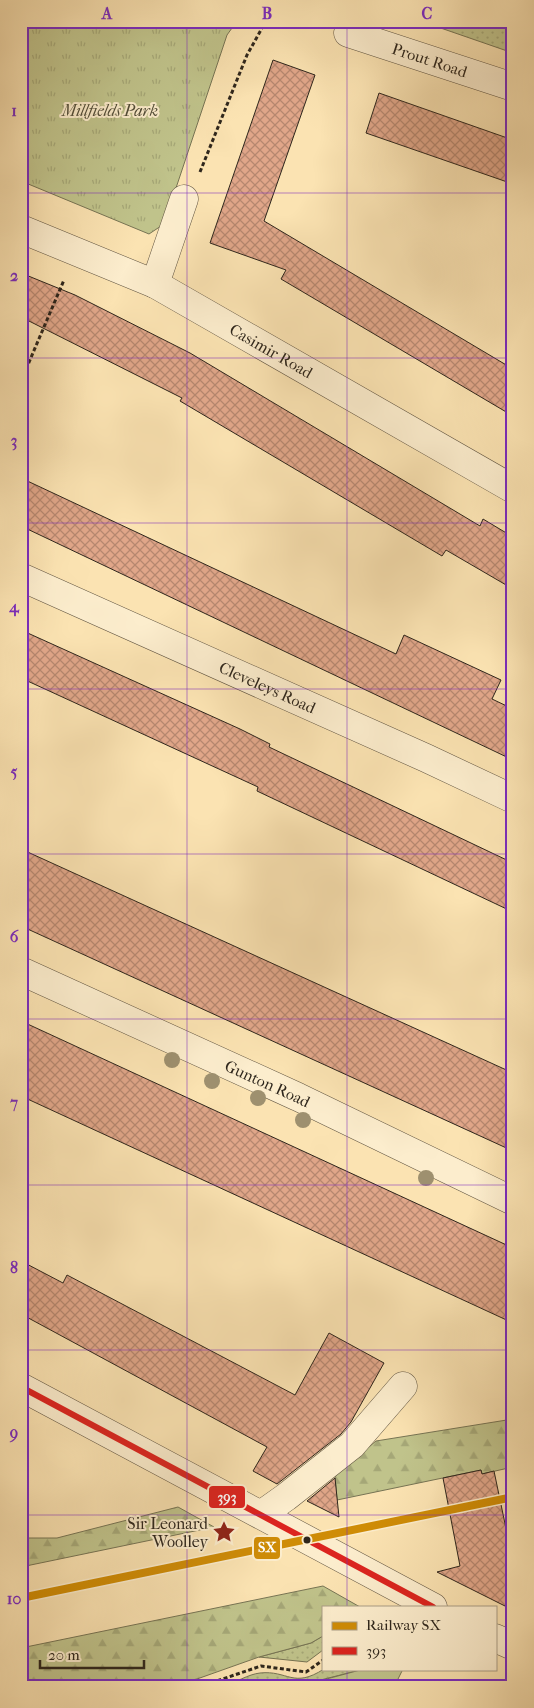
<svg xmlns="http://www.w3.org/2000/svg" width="534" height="1708" font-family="'IM FELL French Canon',serif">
  <defs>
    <pattern id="grass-dots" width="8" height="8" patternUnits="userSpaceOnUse" patternTransform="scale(1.25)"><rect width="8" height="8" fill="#c0c38b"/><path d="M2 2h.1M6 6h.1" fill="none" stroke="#a5a777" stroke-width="1.8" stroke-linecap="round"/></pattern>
    <pattern id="forest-firs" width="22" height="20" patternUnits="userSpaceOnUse" patternTransform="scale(1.25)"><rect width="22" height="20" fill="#c0c38b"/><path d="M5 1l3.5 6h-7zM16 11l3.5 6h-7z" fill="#a5a777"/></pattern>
    <pattern id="park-tufts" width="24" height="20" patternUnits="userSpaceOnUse" patternTransform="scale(1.25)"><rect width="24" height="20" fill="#c0c38b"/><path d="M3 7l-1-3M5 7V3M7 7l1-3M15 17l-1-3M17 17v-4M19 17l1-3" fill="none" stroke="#a5a777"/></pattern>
    <pattern id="building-cross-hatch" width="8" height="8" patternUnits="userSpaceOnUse" patternTransform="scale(1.25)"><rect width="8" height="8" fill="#e0a689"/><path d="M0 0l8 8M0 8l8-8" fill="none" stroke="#b6876f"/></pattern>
  </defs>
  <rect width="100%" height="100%" fill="#fbe3b2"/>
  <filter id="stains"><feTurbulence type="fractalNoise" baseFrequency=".004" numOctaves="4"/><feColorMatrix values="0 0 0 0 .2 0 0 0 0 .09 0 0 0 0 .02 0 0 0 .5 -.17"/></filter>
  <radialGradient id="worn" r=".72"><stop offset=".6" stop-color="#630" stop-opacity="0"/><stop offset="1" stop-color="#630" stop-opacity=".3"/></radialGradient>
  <g fill="url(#grass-dots)" stroke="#777454">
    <polygon points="434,21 513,21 513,53 432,25"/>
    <polygon points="323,1636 323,1650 307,1662 259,1657 311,1643"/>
    <path d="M324 1669H364L293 1687H223C234 1683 249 1674 260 1673 288 1670 293 1689 324 1669Z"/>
  </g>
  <g fill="url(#forest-firs)" stroke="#777454">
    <polygon points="513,1419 513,1467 482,1474 481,1470 337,1500 335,1476 376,1441"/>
    <polygon points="178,1507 214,1527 21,1567 21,1538 57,1538"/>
    <polygon points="323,1586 360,1607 323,1607 323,1636 311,1643 259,1657 197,1679 154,1687 21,1687 21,1648"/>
  </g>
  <polygon fill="url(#park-tufts)" stroke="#777454" points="21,21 237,21 227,35 164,224 149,234 21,181"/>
  <polygon fill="#c0c38b" stroke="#777454" points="364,1669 403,1669 394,1687 303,1687 304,1685"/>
  <g fill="url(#building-cross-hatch)" stroke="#2e261c">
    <polygon points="273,60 315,75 264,221 513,369 513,416 281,279 286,270 210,243"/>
    <polygon points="379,93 513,140 513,184 366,133"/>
    <polygon points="21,273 75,295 190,353 480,526 483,519 513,537 513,589 446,550 442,556 180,401 182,398 21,317"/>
    <polygon points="21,478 396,654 404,635 501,680 492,699 513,709 513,760 21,526"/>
    <polygon points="21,630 240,729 270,744 269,747 513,863 513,912 257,791 258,787 21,678"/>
    <polygon points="21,849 513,1073 513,1151 21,926"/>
    <polygon points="21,1021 513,1248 513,1323 21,1096"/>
    <polygon points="21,1261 63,1283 67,1275 295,1395 329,1333 384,1363 351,1422 341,1434 277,1484 253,1471 267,1447 21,1314"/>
    <polygon points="481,1470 482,1474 494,1471 513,1562 513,1610 437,1572 460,1566 443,1478"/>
    <polygon points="335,1478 339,1517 307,1501"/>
  </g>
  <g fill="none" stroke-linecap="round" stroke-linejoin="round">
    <defs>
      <g id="minor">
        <path id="s1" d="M348 33 513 87"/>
        <path id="s2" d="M21 229 155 284 513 489"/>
        <polyline points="155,284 184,199"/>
        <path id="s3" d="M21 577 426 758 513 799"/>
        <path id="s4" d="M21 971 298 1097 513 1201"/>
        <polyline points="21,1387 433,1607"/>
        <polyline points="262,1514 286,1497 352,1445 403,1386"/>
        <polyline points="495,1638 513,1646"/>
      </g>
    </defs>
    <use href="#minor" stroke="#615542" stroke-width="29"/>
    <g stroke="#2e261c" stroke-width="3" stroke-dasharray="4 2.5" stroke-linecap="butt">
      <polyline points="200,172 247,55 266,21"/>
      <polyline points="21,381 64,280"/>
      <polyline points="199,1687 261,1666 306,1672 323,1660"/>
    </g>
    <use href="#minor" stroke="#fcedcd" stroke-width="28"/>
    <defs>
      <polyline id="bus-1" points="21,1387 433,1607"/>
    </defs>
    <use href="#bus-1" stroke="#fcedcd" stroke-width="10"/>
    <use href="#bus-1" stroke="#dc241f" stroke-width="6"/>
    <defs>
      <polyline id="rail-1" points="21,1598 513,1497"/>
    </defs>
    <use href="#rail-1" stroke="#fcedcd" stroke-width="11"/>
    <use href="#rail-1" stroke="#cf8c06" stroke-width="8"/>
  </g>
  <g fill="#9e906f">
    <circle cx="172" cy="1060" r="8"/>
    <circle cx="212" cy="1081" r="8"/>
    <circle cx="258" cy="1098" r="8"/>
    <circle cx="303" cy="1120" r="8"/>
    <circle cx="426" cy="1178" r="8"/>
  </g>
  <path fill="none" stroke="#7b2cbf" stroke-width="1" stroke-opacity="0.55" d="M187 21V1687M347 21V1607M21 193H513M21 358H513M21 523H513M21 689H513M21 854H513M21 1019H513M21 1185H513M21 1350H513M21 1515H513M347 1669V1687"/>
  <defs>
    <symbol id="sight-bare" viewBox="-9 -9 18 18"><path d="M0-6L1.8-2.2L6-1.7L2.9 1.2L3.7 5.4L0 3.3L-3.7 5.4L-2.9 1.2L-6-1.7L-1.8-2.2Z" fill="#8f2418" stroke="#fcedcd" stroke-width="2.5" paint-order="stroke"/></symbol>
  </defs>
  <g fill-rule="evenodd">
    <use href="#sight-bare" x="208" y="1516" width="32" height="32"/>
  </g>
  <circle fill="#2e261c" stroke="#fcedcd" stroke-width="2" cx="307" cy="1540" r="4.5"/>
  <g text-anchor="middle" stroke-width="4" stroke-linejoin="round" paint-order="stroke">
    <g font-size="16" fill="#2e261c" stroke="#fcedcd">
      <text dy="6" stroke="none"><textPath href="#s1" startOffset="86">Prout Road</textPath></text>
      <text dy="6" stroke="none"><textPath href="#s2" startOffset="279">Casimir Road</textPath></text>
      <text dy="6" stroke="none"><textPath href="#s3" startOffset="270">Cleveleys Road</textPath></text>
      <text dy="6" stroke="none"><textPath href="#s4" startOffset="271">Gunton Road</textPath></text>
    </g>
    <g font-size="16" font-style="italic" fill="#524d38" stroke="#fcedcd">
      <text x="110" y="116">Millfields Park</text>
    </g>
    <g font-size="16" fill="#2e261c" stroke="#fcedcd" text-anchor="end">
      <text x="208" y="1529">Sir Leonard<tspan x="208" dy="18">Woolley</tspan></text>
    </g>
  </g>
  <g stroke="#fcedcd" stroke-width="2">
    <rect x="208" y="1485" width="38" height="24" rx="5" fill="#dc241f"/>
    <rect x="253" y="1536" width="28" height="24" rx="5" fill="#cf8c06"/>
  </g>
  <g font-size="14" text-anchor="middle" font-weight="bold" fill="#fff">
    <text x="227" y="1502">393</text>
    <text x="267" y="1552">SX</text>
  </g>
  <rect width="534" height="1708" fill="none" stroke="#fbe3b2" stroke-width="55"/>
  <rect x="322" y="1606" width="175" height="65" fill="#fcedcd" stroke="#aa9d86"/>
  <rect x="332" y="1622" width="25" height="8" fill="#cf8c06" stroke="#aa9d86"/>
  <text x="366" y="1630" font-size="15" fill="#2e261c">Railway SX</text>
  <rect x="332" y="1647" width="25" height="8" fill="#dc241f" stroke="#aa9d86"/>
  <text x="366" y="1656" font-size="15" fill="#2e261c">393</text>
  <path d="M40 1660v8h104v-8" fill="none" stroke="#2e261c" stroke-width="2.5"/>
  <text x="48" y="1660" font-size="15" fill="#2e261c" stroke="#fcedcd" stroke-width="4" paint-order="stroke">20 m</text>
  <rect x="28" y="28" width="478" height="1652" fill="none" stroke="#7b2cbf" stroke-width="2"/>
  <g font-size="16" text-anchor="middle" font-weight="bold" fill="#7b2cbf">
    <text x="107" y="19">A</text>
    <text x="267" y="19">B</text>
    <text x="427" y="19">C</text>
    <text x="14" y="116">1</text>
    <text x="14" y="281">2</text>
    <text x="14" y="446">3</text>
    <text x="14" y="612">4</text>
    <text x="14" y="777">5</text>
    <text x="14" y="942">6</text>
    <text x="14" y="1108">7</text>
    <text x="14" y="1273">8</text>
    <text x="14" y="1438">9</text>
    <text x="14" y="1604">10</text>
  </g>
  <rect width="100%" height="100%" filter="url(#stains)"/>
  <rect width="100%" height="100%" fill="url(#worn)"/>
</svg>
